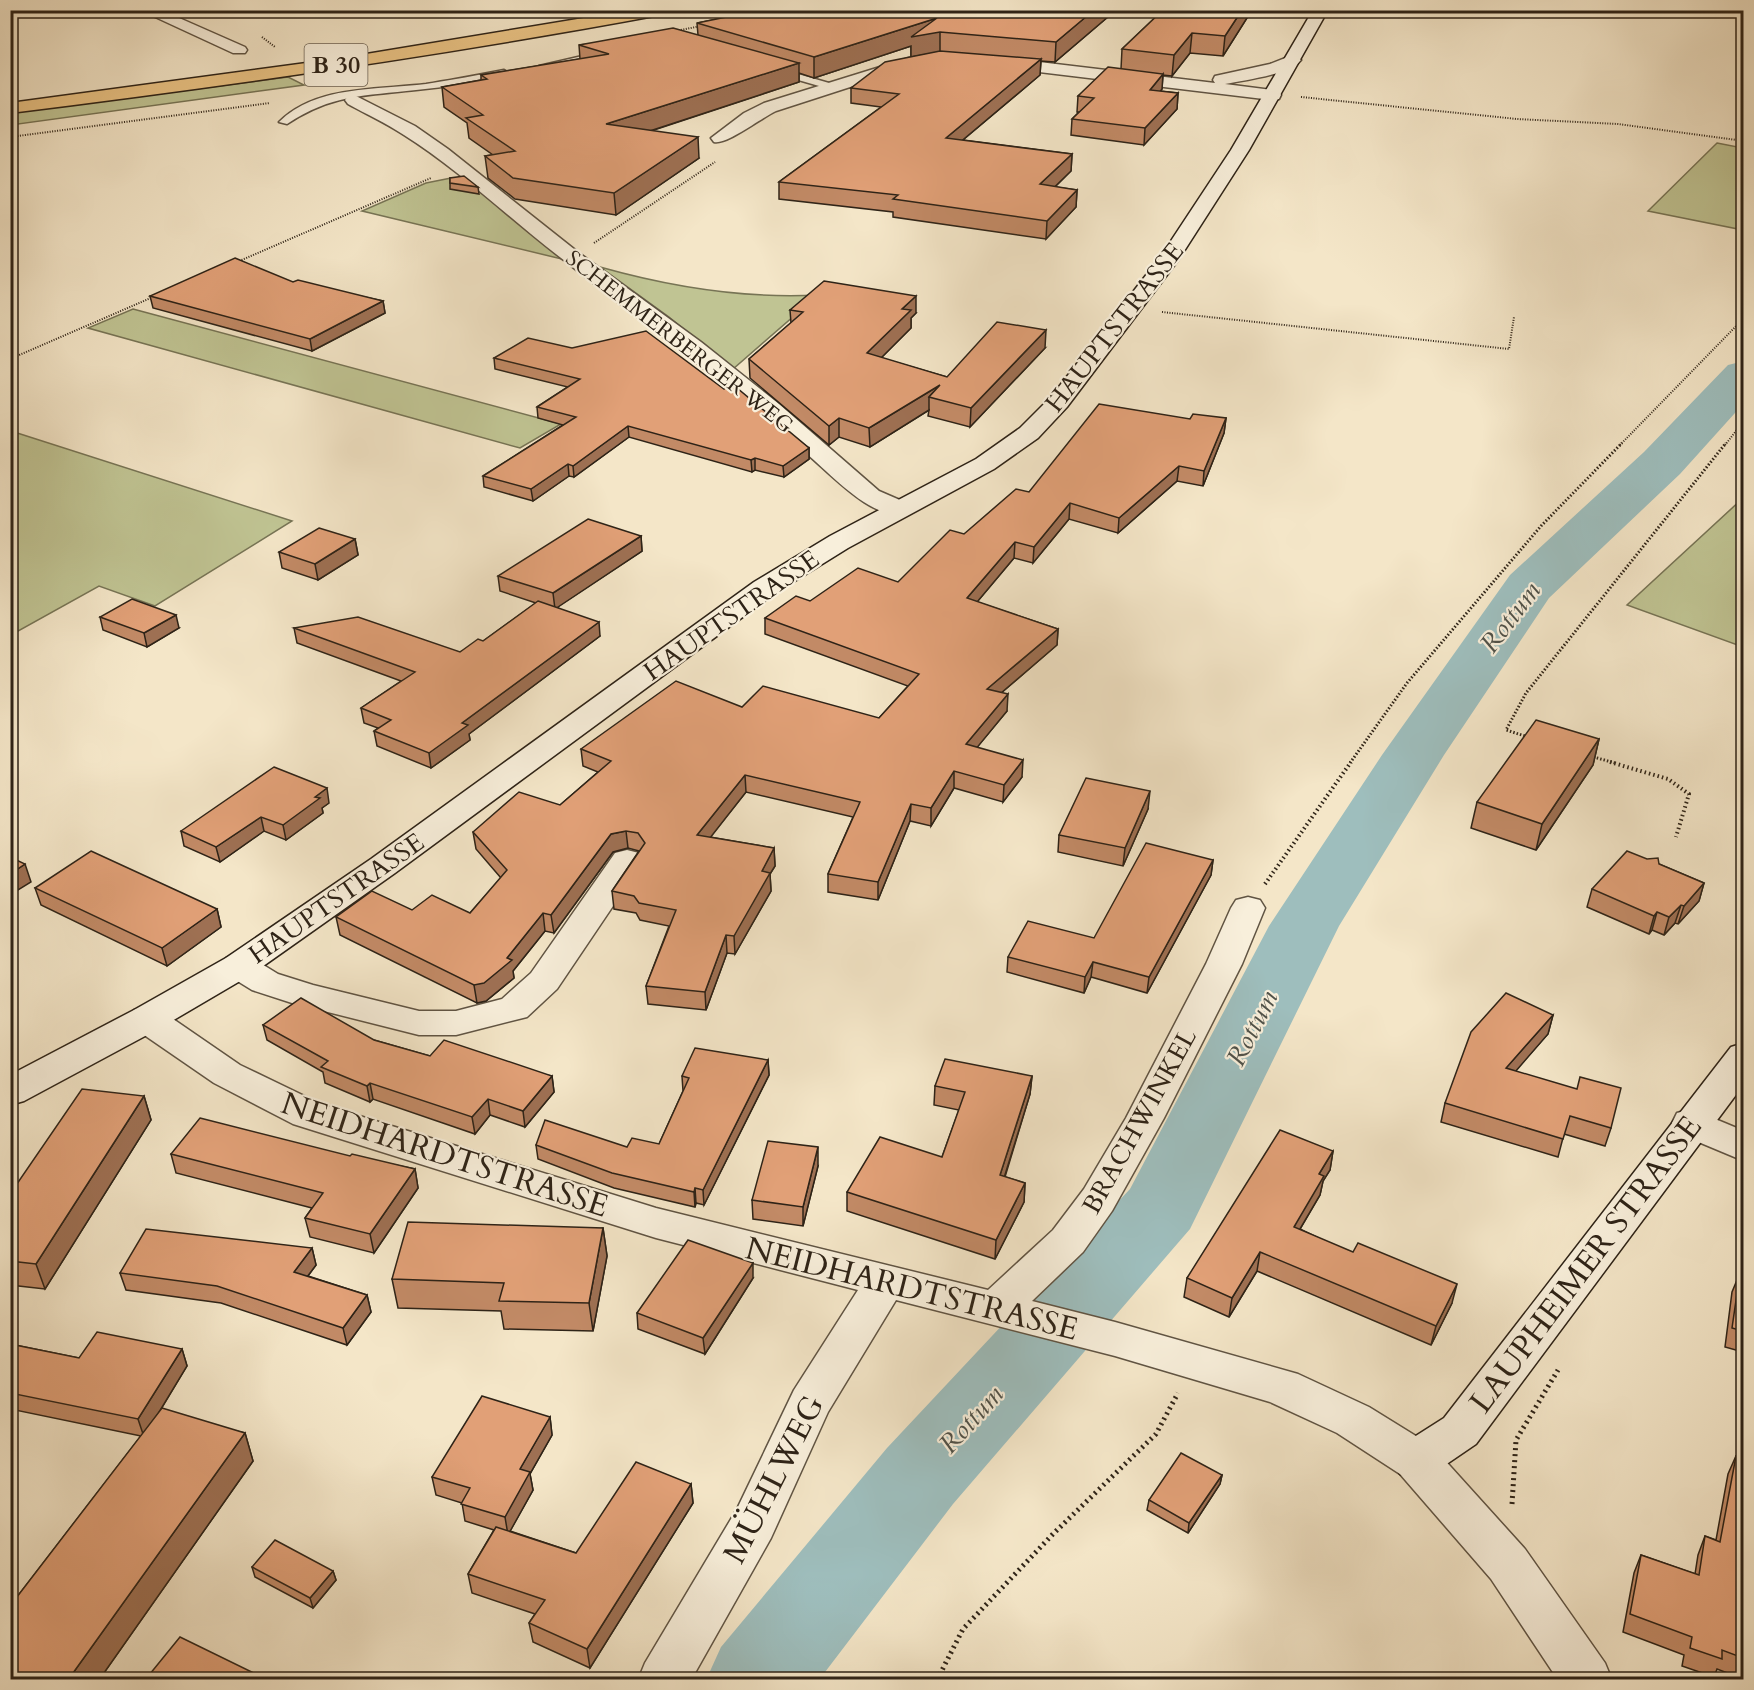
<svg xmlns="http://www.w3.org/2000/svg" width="1754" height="1690" font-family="Cardo,serif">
  <rect width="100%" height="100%" fill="#f4e6c8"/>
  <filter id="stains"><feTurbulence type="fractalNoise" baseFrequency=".00333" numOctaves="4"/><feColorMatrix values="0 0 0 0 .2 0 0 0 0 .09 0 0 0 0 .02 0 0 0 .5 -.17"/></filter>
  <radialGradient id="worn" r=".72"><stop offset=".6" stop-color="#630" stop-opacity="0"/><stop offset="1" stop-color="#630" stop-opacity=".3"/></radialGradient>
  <g fill="#c0c493" stroke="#777455" stroke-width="1.5">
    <polygon points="288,77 304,85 11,125 11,113"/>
    <polygon points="1717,143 1743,148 1743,230 1648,211"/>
    <polygon points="451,178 467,180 566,260 362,211 426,183"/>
    <path d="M600 267C671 287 743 299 818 295L733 369 669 317Z"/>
    <polygon points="133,309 561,424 520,448 88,328"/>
    <polygon points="11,431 292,521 155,606 99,586 11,635"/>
    <polygon points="1743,498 1743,647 1627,605"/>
  </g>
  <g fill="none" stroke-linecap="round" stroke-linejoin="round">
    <polygon fill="#9ebebd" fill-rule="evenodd" points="1744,361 1744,403 1680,474 1549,598 1444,755 1339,926 1190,1229 953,1504 819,1680 706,1680 721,1647 887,1448 1130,1189 1269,926 1382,755 1510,575 1644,452 1728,365"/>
    <defs>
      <g id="lane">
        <polygon points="604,51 607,52 607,56 543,69 539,66"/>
        <polygon points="777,68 836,85 838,87 833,90 774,73 774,69"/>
        <path d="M504 70 509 73 507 75C477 82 446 87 416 90 364 96 332 94 287 124L279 122C316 85 378 90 426 84 452 80 478 75 504 70Z"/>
      </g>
      <g id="street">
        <polygon points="140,10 161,10 245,47 247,50 245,53 233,53"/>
        <path d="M1293 55 1301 60C1289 75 1244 80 1225 84L1279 91 1281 95 1279 99 1273 100 997 67 989 62 997 57 1215 83 1213 80 1215 76 1270 64Z"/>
        <path d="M909 58 915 60 917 63 915 66 776 111C761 118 727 145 714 142L711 138 744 113 764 103Z"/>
        <path d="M354 95 415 126 448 149 579 253 701 342 779 404 879 491 909 504 913 509 909 514C874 523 832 475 807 454 730 385 646 325 565 261 511 220 461 171 404 135 386 123 366 114 348 104L345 100 348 96Z"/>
        <polygon points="627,850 639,853 644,860 557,989 527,1017 456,1035 419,1035 292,1003 252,990 226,974 221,966 226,958 239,954 252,958 278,974 313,985 419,1011 456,1011 502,999 531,973 615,853"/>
        <polygon points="1248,897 1260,900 1265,908 1242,964 1164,1118 1112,1211 1083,1252 1032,1301 1115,1322 1298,1374 1369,1407 1432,1446 1525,1549 1605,1663 1612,1680 1558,1680 1491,1579 1400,1474 1337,1433 1270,1402 1115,1356 896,1300 828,1412 771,1538 691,1680 638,1680 645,1663 737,1509 794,1390 858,1290 656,1238 293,1124 214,1083 134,1028 129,1019 134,1010 147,1007 160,1010 240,1065 321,1104 656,1208 988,1290 1053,1230 1084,1189 1126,1118 1206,964 1231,908 1236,900"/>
        <polygon points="1691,1109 1744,1131 1744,1161 1677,1133 1672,1123 1677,1113"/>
      </g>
      <g id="secondary">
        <polygon points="1313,10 1328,10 1249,150 1179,259 1067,407 1038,438 994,469 848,548 774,594 395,873 252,974 160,1028 24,1101 10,1105 10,1075 134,1010 226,958 371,859 754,582 830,536 976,459 1020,428 1051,397 1161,256 1231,150"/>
        <polygon points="1744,1043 1744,1084 1476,1444 1432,1474 1416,1479 1400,1474 1393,1460 1400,1446 1444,1418 1731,1047"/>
      </g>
      <path id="highway" d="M632 10H667L660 15C445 55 228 86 10 113V103L336 59Z"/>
    </defs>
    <use href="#lane" stroke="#605443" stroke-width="3"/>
    <use href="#street" stroke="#605443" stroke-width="3"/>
    <use href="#secondary" stroke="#2e2317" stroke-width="3"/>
    <use href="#highway" stroke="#2e2317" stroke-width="3"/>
    <g stroke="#2e2317" stroke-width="2" stroke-dasharray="1 1.5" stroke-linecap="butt">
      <polyline points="676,31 701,26"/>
      <polyline points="262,37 275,47"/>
      <polyline points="1301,97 1517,119 1618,124 1744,141"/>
      <polyline points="10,137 270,103"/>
      <polyline points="594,243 715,162"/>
      <polyline points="237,262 431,178"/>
      <polyline points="1162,312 1509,349 1514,317"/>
      <polyline points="10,359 153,297"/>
      <polyline points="1620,445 1744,318"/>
      <polyline points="1725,445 1744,421"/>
    </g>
    <g stroke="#2e2317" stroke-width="3" stroke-dasharray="1.5 2" stroke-linecap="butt">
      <polyline points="1528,737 1506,730 1526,693 1726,443"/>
      <polyline points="1590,756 1615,763"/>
      <polyline points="1350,763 1407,683 1541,526 1622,443"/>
    </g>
    <g stroke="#2e2317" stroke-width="4" stroke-dasharray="1.5 3" stroke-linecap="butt">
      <polyline points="1610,762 1668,779 1689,794 1676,837"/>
      <polyline points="1265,884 1351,762"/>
    </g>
    <g stroke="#2e2317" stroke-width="5" stroke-dasharray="2 4" stroke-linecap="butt">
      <polyline points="1512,1504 1516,1440 1558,1370"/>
      <polyline points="937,1680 963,1629 1053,1534 1156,1434 1178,1393"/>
    </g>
    <use href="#lane" fill="#f8efdb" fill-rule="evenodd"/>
    <use href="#street" fill="#f8efdb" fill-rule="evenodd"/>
    <use href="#secondary" fill="#f8efdb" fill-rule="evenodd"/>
    <use href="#highway" fill="#eac384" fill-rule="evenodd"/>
  </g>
  <g fill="#c28a66" stroke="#2e2317" stroke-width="1.5">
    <polygon points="761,10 1116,10 1055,62 1041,61 1040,75 963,140 1072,154 1071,171 1055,187 1077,190 1076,207 1046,239 893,217 893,212 779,199 779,182 881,107 851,103 851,88 911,57 911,46 814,78 799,73 799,82 651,131 699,158 616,215 515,199 488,178 485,156 493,155 469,138 467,123 444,107 442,87 481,80 481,75 580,59 579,45 698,35 697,23"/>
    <polygon points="1163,10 1252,10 1223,56 1190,53 1172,76 1163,75 1162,89 1160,91 1178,93 1177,109 1144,145 1071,135 1072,119 1079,112 1077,112 1078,96 1121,69 1122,49"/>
    <polygon points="450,178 478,187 479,194 450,189"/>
    <polygon points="293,282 383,301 385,313 312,351 153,308 150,296"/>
    <polygon points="790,310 916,313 911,318 911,328 881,358 947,377 1045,348 970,427 928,416 929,410 870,447 839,437 829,445 750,378 749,359 791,323"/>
    <polygon points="494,358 724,389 809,448 809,459 784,477 755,470 752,472 629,437 574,477 569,476 533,501 484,487 483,476 563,425 538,418 537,407 568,387 495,369"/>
    <polygon points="1226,418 1224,433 1203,486 1177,481 1118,533 1069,519 1033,563 1014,558 977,602 1058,629 1057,645 1001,693 1007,711 977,747 1022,777 1003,802 954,788 931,826 910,821 878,900 828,892 828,874 853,817 746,792 710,837 774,848 775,866 770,874 771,891 735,954 727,953 706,1010 648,1004 646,986 669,926 640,920 636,913 614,909 612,891 639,851 628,848 613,852 554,933 545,931 513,971 514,978 486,1001 477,1003 340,935 336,917 412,910 470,913 501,878 476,849 473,832 560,805 598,772 583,766 581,749 742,707 879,718 908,686 765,634 765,618 810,601 898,582 964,534 1029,492 1190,419"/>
    <polygon points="641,536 642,551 557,607 600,636 469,734 470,740 431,768 377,746 374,731 378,728 364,723 361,708 401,681 297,643 294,628 460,652 483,641 536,603 500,591 498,576"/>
    <polygon points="355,539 358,555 318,580 282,568 279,552"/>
    <polygon points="100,617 179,628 147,647 103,630"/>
    <polygon points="1599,739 1593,765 1536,850 1471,828 1477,802"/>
    <polygon points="329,803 322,808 323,813 286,840 264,831 220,862 184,846 181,831"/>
    <polygon points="1148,809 1123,866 1058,852 1059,835"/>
    <polygon points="1213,860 1211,875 1147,993 1091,977 1084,993 1007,972 1008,957 1094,938"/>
    <polygon points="1659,864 1704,883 1699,901 1678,924 1675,923 1664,935 1652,930 1649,934 1587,907 1592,889"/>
    <polygon points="35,888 217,909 221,927 167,966 41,905"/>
    <polygon points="1553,1015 1548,1034 1515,1071 1611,1128 1605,1146 1564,1134 1558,1157 1441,1122 1445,1103"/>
    <polygon points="263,1025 374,1040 430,1056 552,1076 554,1092 525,1127 490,1115 475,1134 373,1099 370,1102 325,1083 323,1072 267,1040"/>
    <polygon points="768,1060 769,1075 704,1205 696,1203 695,1207 614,1188 538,1159 536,1145 627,1147 659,1144 683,1091 682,1076"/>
    <polygon points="1032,1076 1030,1094 1005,1177 1025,1183 1024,1202 995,1259 847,1211 847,1192 942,1157 959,1110 934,1105 935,1086"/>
    <polygon points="144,1096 151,1120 45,1289 10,1285 10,1194"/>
    <polygon points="1333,1151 1330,1170 1323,1181 1320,1195 1300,1229 1452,1303 1431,1345 1257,1271 1229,1317 1184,1297 1187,1278"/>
    <polygon points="171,1154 350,1156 415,1169 418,1188 374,1253 310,1237 305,1218 312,1208 176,1173"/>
    <polygon points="818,1166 803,1226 753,1219 752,1200"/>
    <polygon points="603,1228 607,1256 593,1331 504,1329 501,1311 398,1308 392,1279"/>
    <polygon points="312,1248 316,1265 308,1276 367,1295 371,1312 347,1345 221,1303 126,1290 120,1273"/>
    <polygon points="1740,1273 1743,1274 1743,1352 1725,1347 1732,1292"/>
    <polygon points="753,1278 705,1354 638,1329 637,1313"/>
    <polygon points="10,1344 79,1358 182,1349 187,1366 158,1414 245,1433 253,1461 99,1680 10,1680 10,1606 141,1436 10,1409"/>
    <polygon points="550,1417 552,1435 530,1474 533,1490 510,1531 576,1553 691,1484 693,1503 590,1668 533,1642 529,1623 535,1614 472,1593 468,1574 494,1530 465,1521 462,1503 436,1495 432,1477"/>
    <polygon points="1736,1456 1743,1458 1743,1679 1717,1669 1714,1677 1682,1666 1684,1655 1623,1632 1634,1573 1641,1555 1695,1574 1698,1555 1705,1536 1716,1540 1728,1474"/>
    <polygon points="1222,1475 1220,1484 1188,1533 1147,1510 1149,1500"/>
    <polygon points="252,1567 333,1571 336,1580 313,1608 255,1577"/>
  </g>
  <g fill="#9e7053" stroke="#2e2317" stroke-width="1.5">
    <polygon points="1094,10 1116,10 1055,62 1056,42"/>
    <polygon points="1242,10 1252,10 1223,56 1225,36"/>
    <polygon points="937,18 940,32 940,52 911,57 911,46 814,78 814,57"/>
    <polygon points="1192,33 1190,53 1172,76 1174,55"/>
    <polygon points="1041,59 1040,75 946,154 946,138"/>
    <polygon points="799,63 799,82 607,145 606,124"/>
    <polygon points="1163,74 1162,89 1149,106 1150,90"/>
    <polygon points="1178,93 1177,109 1144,145 1145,128"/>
    <polygon points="698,137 699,158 616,215 614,193"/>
    <polygon points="1072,154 1071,171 1039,202 1040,184"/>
    <polygon points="1077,190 1076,207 1046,239 1047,221"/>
    <polygon points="916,296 916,313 911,318 911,328 867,372 867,353 902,309"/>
    <polygon points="383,301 385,313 312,351 310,339"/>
    <polygon points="1046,330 1045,348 970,427 971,408"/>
    <polygon points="940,385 929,397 929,410 870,447 869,428"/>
    <polygon points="839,418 839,437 829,445 829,426"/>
    <polygon points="1226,418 1224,433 1203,486 1204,471"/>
    <polygon points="628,426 629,437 574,477 573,466"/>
    <polygon points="809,448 809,459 784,477 783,466"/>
    <polygon points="755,458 755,470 752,472 751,460"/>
    <polygon points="568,464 569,476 533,501 531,489"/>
    <polygon points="1179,466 1177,481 1118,533 1119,518"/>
    <polygon points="1070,503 1069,519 1033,563 1034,547"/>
    <polygon points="641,536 642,551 555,609 553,593"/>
    <polygon points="355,539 358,555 318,580 315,564"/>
    <polygon points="1015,542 1014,558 967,614 967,598"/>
    <polygon points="176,615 179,628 147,647 144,633"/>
    <polygon points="599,622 600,636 469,734 470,740 431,768 429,753 462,723"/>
    <polygon points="1058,629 1057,645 987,705 987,689"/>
    <polygon points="1008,694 1007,711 966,761 966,744"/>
    <polygon points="1599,739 1593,765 1536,850 1542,824"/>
    <polygon points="1023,760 1022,777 1003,802 1004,785"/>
    <polygon points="954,771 954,788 931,826 931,808"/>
    <polygon points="745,775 746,792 699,852 697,835"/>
    <polygon points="327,788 329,803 322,808 323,813 286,840 283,825 315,797"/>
    <polygon points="1150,791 1148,809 1123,866 1125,848"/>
    <polygon points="911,804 910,821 878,900 878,882"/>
    <polygon points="261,817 264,831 220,862 216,847"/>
    <polygon points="626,831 628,848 613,852 554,933 551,915 611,834"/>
    <polygon points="774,848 775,866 770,874 771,891 735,954 734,936 762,871"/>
    <polygon points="1213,860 1211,875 1147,993 1149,977"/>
    <polygon points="25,864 31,882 10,895 10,874"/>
    <polygon points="1704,883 1699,901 1678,924 1684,906"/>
    <polygon points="1681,905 1675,923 1664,935 1669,917"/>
    <polygon points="217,909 221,927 167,966 162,948"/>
    <polygon points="1657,912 1652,930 1649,934 1654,916"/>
    <polygon points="543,913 545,931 513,971 514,978 486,1001 477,1003 474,985 507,958"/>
    <polygon points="726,935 727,953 706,1010 705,992"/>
    <polygon points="1093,962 1091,977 1084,993 1085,977"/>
    <polygon points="1553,1015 1548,1034 1502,1087 1506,1068"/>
    <polygon points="768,1060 769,1075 704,1205 703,1190"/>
    <polygon points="552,1076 554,1092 525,1127 523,1111"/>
    <polygon points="1032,1076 1030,1094 999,1194 1000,1175"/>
    <polygon points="370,1083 373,1099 370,1102 367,1086"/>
    <polygon points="144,1096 151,1120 45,1289 36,1264"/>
    <polygon points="488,1099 490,1115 475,1134 472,1117"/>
    <polygon points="818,1147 818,1166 803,1226 803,1207"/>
    <polygon points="1333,1151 1330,1170 1323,1181 1320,1195 1290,1246 1294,1227 1319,1174"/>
    <polygon points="415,1169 418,1188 374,1253 370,1234"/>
    <polygon points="1025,1183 1024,1202 995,1259 996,1240"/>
    <polygon points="695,1188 696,1203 695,1207 694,1192"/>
    <polygon points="603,1228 607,1256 593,1331 589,1303"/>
    <polygon points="312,1248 316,1265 298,1289 294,1272"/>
    <polygon points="1260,1252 1257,1271 1229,1317 1232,1298"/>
    <polygon points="753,1263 753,1278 705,1354 703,1338"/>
    <polygon points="1457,1284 1452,1303 1431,1345 1436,1326"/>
    <polygon points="367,1295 371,1312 347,1345 343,1328"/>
    <polygon points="182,1349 187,1366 144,1437 138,1419"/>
    <polygon points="550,1417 552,1435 530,1474 533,1490 508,1535 505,1517 520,1469"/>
    <polygon points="245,1433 253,1461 99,1680 68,1680"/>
    <polygon points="1222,1475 1220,1484 1188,1533 1189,1523"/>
    <polygon points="691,1484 693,1503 590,1668 587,1649"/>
    <polygon points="333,1571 336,1580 313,1608 310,1598"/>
  </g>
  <g fill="#e1a077" stroke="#2e2317" stroke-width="1.5">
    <polygon points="761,10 1094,10 1056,42 940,32 911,37 937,18 814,57 697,23"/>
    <polygon points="1163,10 1242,10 1225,36 1192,33 1174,55 1122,49"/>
    <polygon points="673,28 799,63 606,124 698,137 614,193 513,178 485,156 515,151 466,118 483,115 442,87 487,79 481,75 609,54 579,45"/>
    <polygon points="940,51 1041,59 946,138 1072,154 1040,184 1077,190 1047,221 893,199 898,195 779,182 899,94 851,88 885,62"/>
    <polygon points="1108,67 1163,74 1150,90 1178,93 1145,128 1072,119 1094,98 1078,96"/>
    <polygon points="464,176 478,187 450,183 450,178"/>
    <polygon points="235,258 293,282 298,280 383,301 310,339 150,296"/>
    <polygon points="824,281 916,296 902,309 911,310 867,353 947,377 997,322 1046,330 971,408 929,397 940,385 869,428 839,418 829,426 749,359 803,312 790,310"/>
    <polygon points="646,331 724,389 731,383 809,448 783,466 755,458 751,460 628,426 573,466 568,464 531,489 483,476 576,417 537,407 580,379 494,358 528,338 572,348"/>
    <polygon points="1099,404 1190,419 1193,414 1226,418 1204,471 1179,466 1119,518 1070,503 1034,547 1015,542 967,598 1058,629 987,689 1008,694 966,744 1023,760 1004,785 954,771 931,808 911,804 878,882 828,874 860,802 745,775 697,835 774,848 762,871 770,873 734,936 726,935 705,992 646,986 676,910 639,903 634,896 612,891 645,843 638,833 626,831 611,834 551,915 543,913 507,958 512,960 484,983 474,985 336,917 372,891 412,910 432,895 470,913 507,870 473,832 519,792 560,805 611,761 581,749 676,681 742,707 763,686 879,718 919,674 765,618 796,596 810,601 858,568 898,582 950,530 964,534 1016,489 1029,492"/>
    <polygon points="588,519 641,536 553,593 498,576"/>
    <polygon points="319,528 355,539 315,564 279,552"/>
    <polygon points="132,599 176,615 144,633 100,617"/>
    <polygon points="538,601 599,622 462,723 468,725 429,753 374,731 391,720 361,708 415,672 294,628 358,617 460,652 478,639 483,641"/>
    <polygon points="1536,720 1599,739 1542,824 1477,802"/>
    <polygon points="274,767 327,788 315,797 320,798 283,825 261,817 216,847 181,831"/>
    <polygon points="1086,778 1150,791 1125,848 1059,835"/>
    <polygon points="1146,843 1213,860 1149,977 1093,962 1085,977 1008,957 1028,921 1094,938"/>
    <polygon points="91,851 217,909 162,948 35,888"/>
    <polygon points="1627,851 1647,859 1658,858 1659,864 1704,883 1684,906 1681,905 1669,917 1657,912 1654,916 1592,889"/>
    <polygon points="10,857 25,864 10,874"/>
    <polygon points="1506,993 1553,1015 1506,1068 1577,1089 1580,1077 1621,1088 1611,1128 1570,1116 1563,1139 1445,1103 1471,1032"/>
    <polygon points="301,998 374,1040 430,1056 444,1040 552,1076 523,1111 488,1099 472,1117 370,1083 367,1086 321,1067 328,1061 263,1025"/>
    <polygon points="695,1048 768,1060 703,1190 695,1188 694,1192 612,1173 536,1145 545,1120 627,1147 632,1138 659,1144 689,1078 682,1076"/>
    <polygon points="945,1059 1032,1076 1000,1175 1025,1183 996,1240 847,1192 880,1137 942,1157 965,1092 935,1086"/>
    <polygon points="82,1089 144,1096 36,1264 10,1261 10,1194"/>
    <polygon points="200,1118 350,1156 352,1154 415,1169 370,1234 305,1218 323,1193 171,1154"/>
    <polygon points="1280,1130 1333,1151 1319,1174 1324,1176 1294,1227 1353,1252 1358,1243 1457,1284 1436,1326 1260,1252 1232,1298 1187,1278"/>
    <polygon points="768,1141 818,1147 803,1207 752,1200"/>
    <polygon points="408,1222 603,1228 589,1303 499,1301 504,1283 392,1279"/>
    <polygon points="146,1229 312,1248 294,1272 367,1295 343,1328 217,1286 120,1273"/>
    <polygon points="688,1240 753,1263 703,1338 637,1313"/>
    <polygon points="1740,1273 1743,1274 1743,1331 1732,1328"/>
    <polygon points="97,1332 182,1349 138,1419 10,1393 10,1344 79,1358"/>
    <polygon points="482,1396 550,1417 520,1469 530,1472 505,1517 461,1504 470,1488 432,1477"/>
    <polygon points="162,1408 245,1433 68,1680 21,1680 10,1676 10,1606"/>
    <polygon points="1181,1453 1222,1475 1189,1523 1149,1500"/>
    <polygon points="1736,1456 1743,1458 1743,1658 1722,1650 1722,1659 1690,1648 1692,1637 1630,1614 1641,1555 1699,1575 1705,1536 1720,1542"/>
    <polygon points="636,1462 691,1484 587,1649 529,1623 545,1600 468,1574 496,1527 576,1553"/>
    <polygon points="275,1540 333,1571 310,1598 252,1567"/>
    <polygon points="180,1637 268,1680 145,1680"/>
  </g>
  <g text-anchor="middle" stroke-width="4.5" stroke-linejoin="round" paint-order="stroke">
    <g font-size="22" fill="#2e2317" stroke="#f8efdb">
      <text transform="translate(680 341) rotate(38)" y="8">SCHEMMERBERGER WEG</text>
    </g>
    <rect fill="#f8efdb" stroke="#6b6052" stroke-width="1.5" x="304.5" y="44" width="63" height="42" rx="4.5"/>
    <g font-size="24" font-weight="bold" fill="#2e2317">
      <text x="336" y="73">B 30</text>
    </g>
    <g font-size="26" fill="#2e2317" stroke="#f8efdb">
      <text transform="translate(1114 327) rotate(-52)" y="9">HAUPTSTRASSE</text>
      <text transform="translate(731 615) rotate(-35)" y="9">HAUPTSTRASSE</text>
      <text transform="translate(336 898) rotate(-35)" y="9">HAUPTSTRASSE</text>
      <text transform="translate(1139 1121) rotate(-61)" y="9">BRACHWINKEL</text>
    </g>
    <g font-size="27" font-style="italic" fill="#505249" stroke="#f8efdb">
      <text transform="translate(1510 617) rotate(-53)" y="9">Rottum</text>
      <text transform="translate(1252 1028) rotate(-63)" y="9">Rottum</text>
      <text transform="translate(971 1419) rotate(-48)" y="9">Rottum</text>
    </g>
    <g font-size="32" fill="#2e2317" stroke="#f8efdb">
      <text transform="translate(445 1154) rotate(18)" y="11">NEIDHARDTSTRASSE</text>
      <text transform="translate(1585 1264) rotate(-53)" y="11">LAUPHEIMER STRASSE</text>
      <text transform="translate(912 1288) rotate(14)" y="11">NEIDHARDTSTRASSE</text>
      <text transform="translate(773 1479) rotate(-63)" y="11">MÜHLWEG</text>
    </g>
  </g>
  <rect width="1754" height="1690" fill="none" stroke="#f4e6c8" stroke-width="36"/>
  <rect x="12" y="12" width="1730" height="1666" fill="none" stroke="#2e2317" stroke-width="3"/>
  <rect x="18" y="18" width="1718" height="1654" fill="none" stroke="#2e2317" stroke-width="1.5"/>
  <rect width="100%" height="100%" filter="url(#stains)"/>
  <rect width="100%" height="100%" fill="url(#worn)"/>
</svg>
